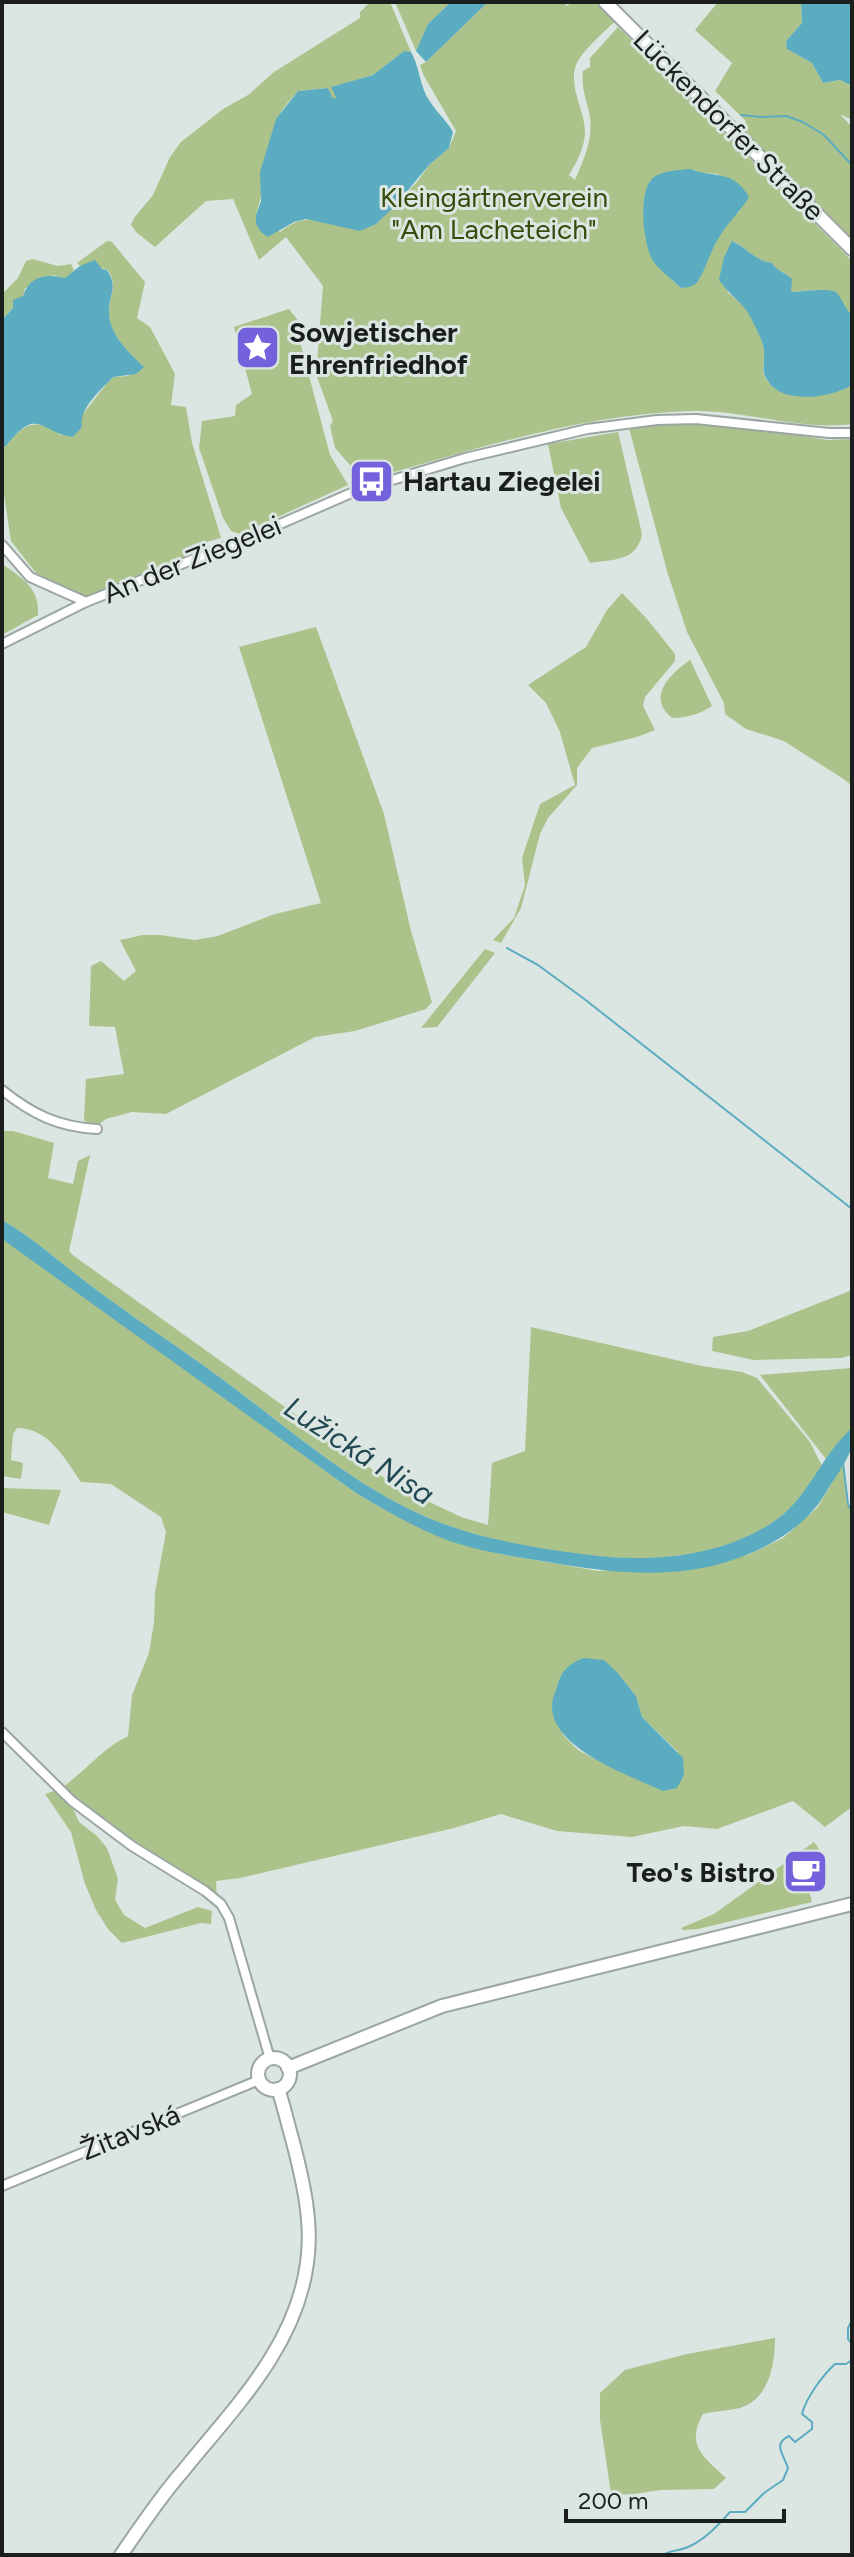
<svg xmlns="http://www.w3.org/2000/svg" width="854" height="2557" font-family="Figtree,sans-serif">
  <rect width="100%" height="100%" fill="#dbe6e2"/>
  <g fill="#abc38a" fill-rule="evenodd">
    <path d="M370 2H390L411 52 404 51 373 75 332 87 338 98 337 112 343 115 346 128 343 132 340 131 338 122 334 117 336 112 328 88 298 91C290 100 280 111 276 122 264 152 266 185 256 215L280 232C305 214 309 220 336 225 348 228 364 225 376 224L417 182 429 165 449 148 456 131 424 76 420 65 426 62 488 2H563L567 6 572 2H602L618 18C607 30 581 51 576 65 568 89 586 111 585 134 584 149 576 163 569 175L575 180C584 159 593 141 590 117 587 99 581 91 583 71L590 67V58L618 27 852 261V315L824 292 816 290 791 292 788 275 776 269 772 263C754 260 749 249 733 241L724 257 728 293C746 304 764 333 764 355 764 363 761 371 766 379 780 403 833 398 852 385V424C799 431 746 410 693 411 581 414 471 450 364 481L335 448 330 426 333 421 316 374 323 286 286 237 259 260 233 199 206 201 155 247 137 233 131 225 134 218 153 195 170 157 181 142 223 109 248 95 274 72 360 18V12ZM691 169 703 173 718 174 740 211C719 225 707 257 699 280L681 288C654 264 648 254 644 219Z"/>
    <polygon points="395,2 451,2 428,24 416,51"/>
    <polygon points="718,2 801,2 802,23 786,41 787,49 812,63 823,83 840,80 852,86 852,120 840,114 852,127 852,240 740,128 746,121 715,91 732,63 695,30"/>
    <path d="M107 241 112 242 145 282 137 318 150 327 175 374 171 405 186 407 192 443 221 538 199 544 197 553 182 559 88 596 80 597 36 577V573L11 541 2 481V446H6C25 422 36 418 61 435 83 419 94 397 113 377L128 376 143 367C129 352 110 336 109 314 108 295 119 288 108 270L87 264 80 266 77 263Z"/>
    <polygon points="32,259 58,266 71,264 74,270 65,279 53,275 25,288 23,296 2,320 2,294 18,278 26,261"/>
    <polygon points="289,309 300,323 299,338 330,455 348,485 240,534 231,531 223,518 199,448 202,421 235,416 236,405 252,394 234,327"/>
    <polygon points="667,423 759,429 827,440 852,439 852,786 845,780 784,741 746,729 725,714 724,703 687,632 667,571 629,428"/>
    <path d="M618 432 642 534C637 562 613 559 590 563L561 508 548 444Z"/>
    <path d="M2 564C22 578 40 588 38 615L2 635Z"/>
    <polygon points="622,593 647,619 675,654 675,661 645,697 643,706 655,730 637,737 592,748 577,768 577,785 548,818 540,834 521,908 501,943 493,940 514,918 525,885 522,858 540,804 575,785 560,732 546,703 528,685 586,647 607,610"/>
    <polygon points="316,627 384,814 411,931 432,1002 426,1009 355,1031 315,1037 166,1114 132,1112 106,1119 98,1125 84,1121 86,1079 124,1074 115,1027 89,1026 91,966 101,961 124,981 136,971 120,940 143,935 160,935 195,940 218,936 275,914 321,903 239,647"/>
    <path d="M690 660 712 706C701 714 686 718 672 718 646 697 670 674 690 660Z"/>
    <polygon points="485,949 495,953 437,1027 421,1028"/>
    <path d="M2 1131H13L54 1143 48 1178 73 1184 78 1161 90 1155 69 1251 74 1256 394 1485 461 1517 488 1525 492 1463 525 1451 531 1327 702 1366 742 1372 757 1378 810 1442 822 1466C816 1476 810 1488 802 1497 765 1539 703 1557 649 1558 574 1560 474 1542 407 1508 339 1474 279 1421 218 1376 176 1345 132 1317 90 1285 60 1263 34 1238 2 1220Z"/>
    <path d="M2 1239 31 1257 356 1493 400 1518 457 1543 501 1554 598 1571 748 1555 783 1538 817 1508 843 1464 847 1503 852 1514V1807L825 1827 793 1801 717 1829 684 1826 632 1837 557 1831 501 1814 454 1828 240 1878 216 1881 217 1898C163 1863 109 1831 62 1788 85 1771 103 1748 128 1736L132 1695 149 1653 154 1622 155 1592 166 1532 161 1517 111 1484 81 1482C65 1459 49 1428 17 1428L13 1434 11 1460 23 1463 21 1479 2 1476ZM617 1672 636 1696 642 1717 678 1752 606 1765 578 1750 563 1735 552 1707Z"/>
    <polygon points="852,1290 852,1355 841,1358 754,1360 712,1351 713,1337 748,1331"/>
    <polygon points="852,1368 852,1428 826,1459 760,1375"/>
    <polygon points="2,1488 61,1490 49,1525 2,1512"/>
    <polygon points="57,1790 70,1802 79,1822 97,1836 107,1848 118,1879 115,1900 124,1915 145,1928 198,1907 212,1911 211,1924 201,1923 122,1943 108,1929 96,1910 85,1884 71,1832 45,1794"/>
    <polygon points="814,1842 823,1855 802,1865 812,1902 698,1929 683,1930 681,1928 714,1914"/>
    <path d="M775 2338C775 2367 768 2403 735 2409 724 2411 714 2411 703 2414 685 2446 704 2457 726 2478L714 2489 660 2490 628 2495 611 2493 600 2420V2393L625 2370 687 2354Z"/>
  </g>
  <g fill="#5bacc1">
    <polygon points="451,2 488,2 426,62 416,51 428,24"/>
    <polygon points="801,2 852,2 852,86 840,80 823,83 812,63 787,49 786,41 802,23"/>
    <path d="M404 51 411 52C419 66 419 80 426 95 433 109 446 119 453 132L449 148 429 165 394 207 376 224 360 231 306 219 294 222 268 237 261 232 256 224V215L261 201 260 172 276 119 298 91 328 88 332 97 337 99 331 87 373 75Z"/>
    <path d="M691 169C716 179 733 169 749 197 740 212 727 223 718 239 711 250 704 273 698 281 694 287 688 287 681 288 672 279 660 271 653 261 643 245 637 189 654 177 665 170 679 170 691 169Z"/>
    <path d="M732 241C749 249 754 260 772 263 777 272 786 272 792 279L791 292C801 292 830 287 837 293 843 300 845 309 852 315V385C831 398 780 406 766 378 761 370 765 362 764 353 764 341 756 329 751 318 743 302 729 295 719 280L724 257Z"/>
    <path d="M95 260 102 269 107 270C119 288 108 295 109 313 110 336 129 352 144 367L136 374 113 377C101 390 78 409 82 427L73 437C39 432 38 405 6 446H2V320L13 308V300L23 296C29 276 47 273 65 278L80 266Z"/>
    <path d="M2 1220C34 1238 60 1263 90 1285 132 1317 176 1345 218 1376 279 1421 339 1474 407 1508 462 1536 522 1546 582 1554 646 1563 714 1559 770 1524 809 1500 819 1457 852 1428 852 1434 853 1441 852 1446 849 1459 832 1482 825 1494 809 1520 789 1534 762 1548 694 1582 621 1575 548 1562 518 1557 488 1553 459 1544 423 1533 389 1512 356 1493L2 1239Z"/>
    <path d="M584 1658 604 1660 617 1672 636 1696 642 1717 683 1758 684 1775 677 1788 663 1791C631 1776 550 1749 552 1705 552 1699 555 1693 557 1687 561 1671 569 1663 584 1658Z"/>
  </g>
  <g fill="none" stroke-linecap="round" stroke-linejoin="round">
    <g stroke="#5bacc1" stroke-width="2">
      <polyline points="741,115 762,117 786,116 803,122 824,135 852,165"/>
      <polyline points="507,948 538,965 583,998 852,1209"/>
      <polyline points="843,1462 848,1504 852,1512"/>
      <polyline points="852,2320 848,2328 848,2339 852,2344"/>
      <path d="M662 2555C671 2550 679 2551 688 2547 705 2540 718 2525 730 2512H745L764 2493 783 2480 788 2468C784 2455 772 2444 789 2436L795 2442 812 2429V2422L802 2414C806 2398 822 2376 835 2364H846L852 2360"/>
    </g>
    <defs>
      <g id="minor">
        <polyline points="2,545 30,577 86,602"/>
        <polyline points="2,644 86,602 257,534 356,491 465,458 587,429 657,420 696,419 829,433 852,433"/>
        <path d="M2 1090C32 1114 58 1127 97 1129"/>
        <polyline points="2,1732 72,1801 132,1846 205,1891 221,1904 229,1918 270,2059"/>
        <polyline points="2,2186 259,2080"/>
      </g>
      <g id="secondary">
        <polyline points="605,2 852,249"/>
        <circle cx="274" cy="2074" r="16"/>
        <polyline points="288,2068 442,2006 852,1904"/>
        <path d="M121 2555C141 2526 160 2497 183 2471 233 2409 296 2347 307 2263 313 2223 303 2181 293 2142 288 2125 284 2106 278 2089"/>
      </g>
    </defs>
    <use href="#minor" stroke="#9ba6a2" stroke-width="12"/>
    <use href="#secondary" stroke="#9ba6a2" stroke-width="16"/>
    <use href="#minor" stroke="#fff" stroke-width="8"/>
    <use href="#secondary" stroke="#fff" stroke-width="12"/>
  </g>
  <defs>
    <symbol id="sight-square" viewBox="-11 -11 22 22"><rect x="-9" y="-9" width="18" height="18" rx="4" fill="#7362dc" stroke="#dbe6e2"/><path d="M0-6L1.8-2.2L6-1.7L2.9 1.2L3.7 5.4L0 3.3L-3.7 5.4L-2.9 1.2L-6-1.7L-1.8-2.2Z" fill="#fff"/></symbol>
    <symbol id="bus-square" viewBox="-11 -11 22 22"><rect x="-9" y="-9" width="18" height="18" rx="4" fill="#7362dc" stroke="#dbe6e2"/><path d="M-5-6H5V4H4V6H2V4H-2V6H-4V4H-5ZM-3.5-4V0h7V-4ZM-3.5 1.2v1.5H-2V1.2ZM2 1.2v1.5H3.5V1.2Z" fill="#fff"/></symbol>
    <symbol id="cafe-square" viewBox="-11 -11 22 22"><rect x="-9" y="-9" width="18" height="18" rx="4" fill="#7362dc" stroke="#dbe6e2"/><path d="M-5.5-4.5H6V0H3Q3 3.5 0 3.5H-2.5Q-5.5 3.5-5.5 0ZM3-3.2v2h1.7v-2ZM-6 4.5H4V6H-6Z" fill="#fff"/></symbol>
  </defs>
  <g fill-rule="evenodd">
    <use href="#sight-square" x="232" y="322" width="51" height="51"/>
    <use href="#bus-square" x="346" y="456" width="51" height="51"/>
    <use href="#cafe-square" x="780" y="1846" width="51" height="51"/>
  </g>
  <g text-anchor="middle" stroke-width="6" stroke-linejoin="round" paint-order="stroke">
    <g font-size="28" fill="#1a1e1d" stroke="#dbe6e2">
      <text transform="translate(729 125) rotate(45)" y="10">Lückendorfer Straße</text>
      <text transform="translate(192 559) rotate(-22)" y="10">An der Ziegelei</text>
      <text transform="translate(130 2132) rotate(-22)" y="10">Žitavská</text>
    </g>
    <g font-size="28" fill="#364c0a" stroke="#dbe6e2">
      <text x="494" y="207">Kleingärtnerverein<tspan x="494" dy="32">"Am Lacheteich"</tspan></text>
    </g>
    <g font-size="28" font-weight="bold" fill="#1a1e1d" stroke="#dbe6e2" text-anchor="start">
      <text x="289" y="342">Sowjetischer<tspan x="289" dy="32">Ehrenfriedhof</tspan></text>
      <text x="403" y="491">Hartau Ziegelei</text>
      <text x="775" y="1882" text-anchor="end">Teo's Bistro</text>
    </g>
    <g font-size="30" font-style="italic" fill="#214751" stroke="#dbe6e2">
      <text transform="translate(359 1451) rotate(33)" y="10">Lužická Nisa</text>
    </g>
  </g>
  <rect width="854" height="2557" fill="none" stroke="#1a1e1d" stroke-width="8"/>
  <path d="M566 2509v12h218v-12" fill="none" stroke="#1a1e1d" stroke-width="4"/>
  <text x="578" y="2509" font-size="24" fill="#1a1e1d" stroke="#dbe6e2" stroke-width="6" paint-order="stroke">200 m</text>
</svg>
